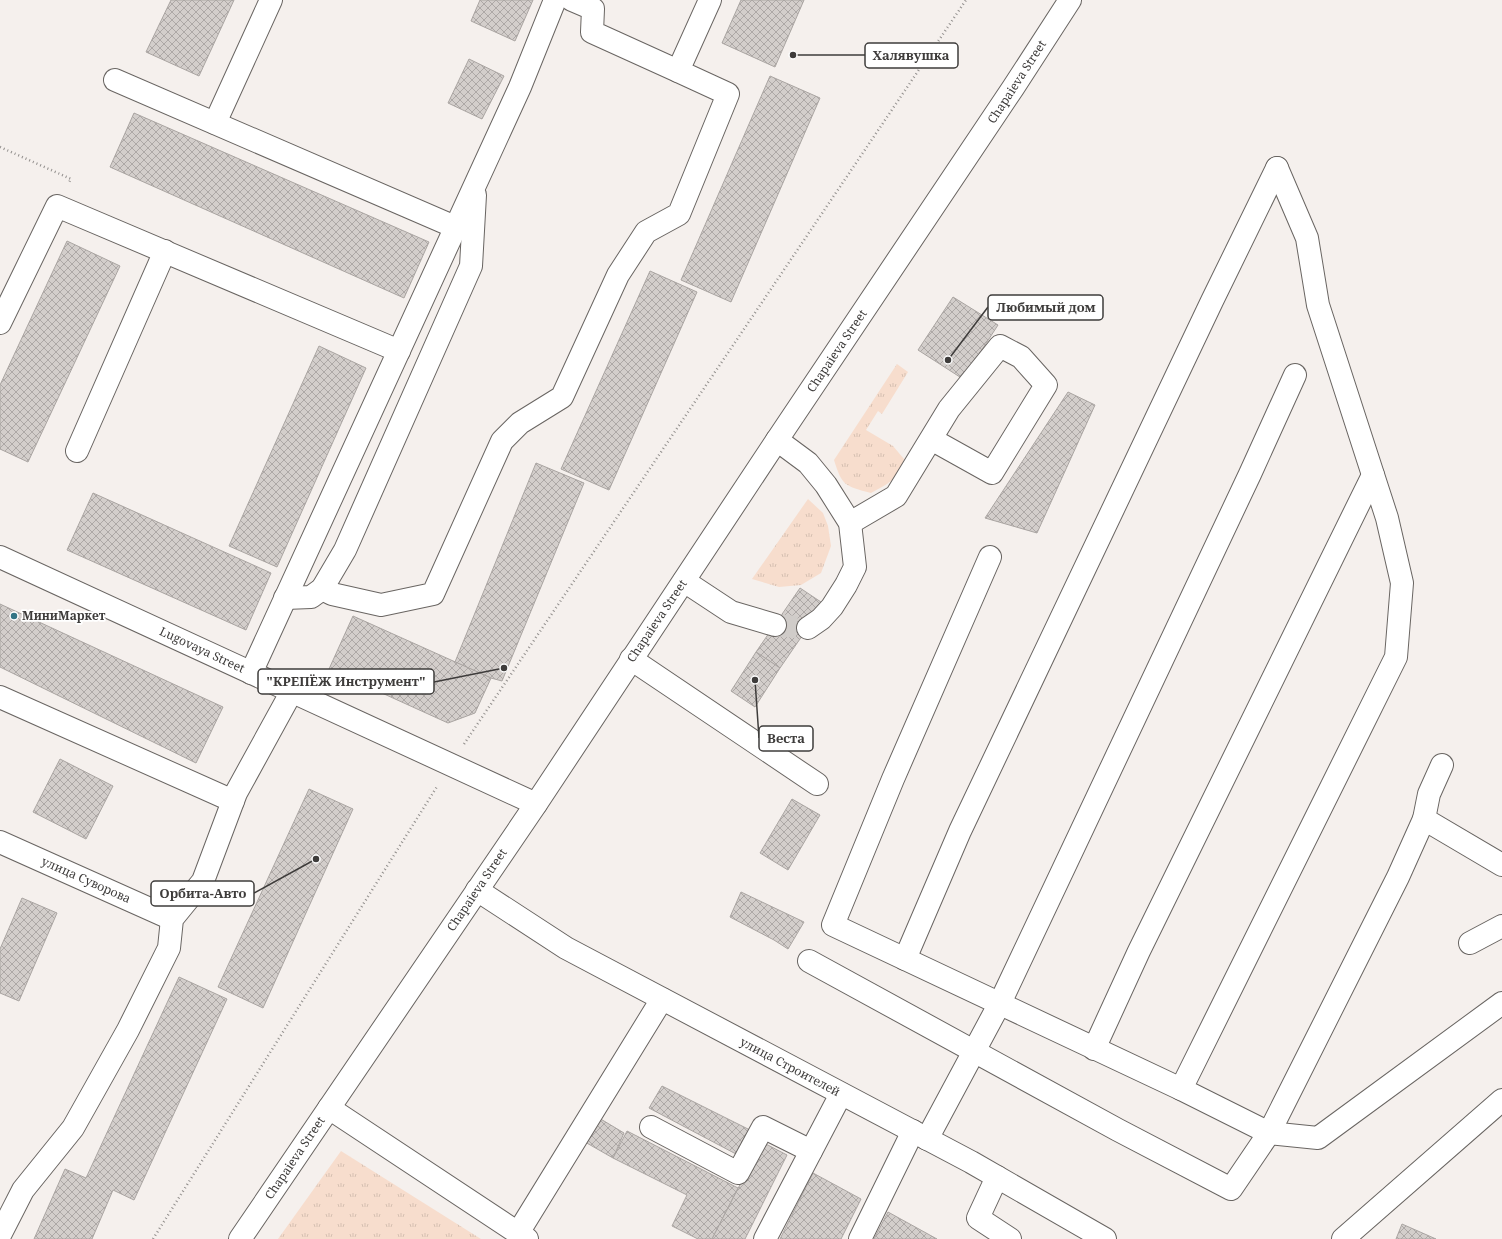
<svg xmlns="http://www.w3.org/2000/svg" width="1502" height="1239" font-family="'Noto Serif',serif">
  <defs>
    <pattern id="grass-tufts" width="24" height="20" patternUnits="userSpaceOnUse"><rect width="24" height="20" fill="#f7ddcd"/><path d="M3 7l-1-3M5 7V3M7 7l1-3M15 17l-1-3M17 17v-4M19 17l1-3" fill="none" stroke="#d5bfb1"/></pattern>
    <pattern id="building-cross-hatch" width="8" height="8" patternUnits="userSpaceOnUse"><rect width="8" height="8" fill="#d3cecb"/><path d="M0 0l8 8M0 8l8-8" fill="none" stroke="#ada8a6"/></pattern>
  </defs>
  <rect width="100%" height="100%" fill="#f5f0ed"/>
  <g fill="url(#grass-tufts)">
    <path d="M897 364 908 372 882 414 878 411 866 430 893 446 904 459C898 480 889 483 871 493 845 486 842 486 834 460Z"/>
    <polygon points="808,499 823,513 828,526 831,546 821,573 801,585 779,587 752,579"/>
    <polygon points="341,1151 481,1239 278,1239"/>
  </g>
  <g fill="url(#building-cross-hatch)" stroke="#aaa5a2">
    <polygon points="171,0 234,0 199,76 146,52"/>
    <polygon points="480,0 533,0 515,41 471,21"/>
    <polygon points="741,0 804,0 775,67 722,43"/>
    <polygon points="469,59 504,76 482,119 448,103"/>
    <polygon points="770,76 820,98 731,302 681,280"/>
    <polygon points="134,113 429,242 404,298 110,167"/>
    <polygon points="67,241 120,266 28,462 0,449 0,385"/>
    <polygon points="650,271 697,292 609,490 561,469"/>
    <polygon points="953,297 998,325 963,379 918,350"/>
    <polygon points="319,346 366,368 277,567 229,546"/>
    <polygon points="1068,392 1095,405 1037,533 985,518"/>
    <polygon points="536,463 584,483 502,681 491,678 455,662"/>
    <polygon points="93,493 271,573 246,630 67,550"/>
    <polygon points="800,588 824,604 780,668 756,652"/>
    <polygon points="0,604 223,707 196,763 0,667"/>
    <polygon points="353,616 491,678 475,713 448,723 329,669"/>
    <polygon points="756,652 780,668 755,707 731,691"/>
    <polygon points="60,759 113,786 86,839 33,812"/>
    <polygon points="309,789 353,809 263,1008 218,987"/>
    <polygon points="792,799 820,815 788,870 760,853"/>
    <polygon points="741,892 804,922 788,949 774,940 730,917"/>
    <polygon points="22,898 57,913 19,1001 0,993 0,949"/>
    <polygon points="179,977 227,999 134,1200 113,1190 92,1239 34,1239 65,1169 86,1178"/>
    <polygon points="662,1086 750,1130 736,1154 649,1108"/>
    <polygon points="599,1118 624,1133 613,1158 585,1142"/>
    <polygon points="627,1131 738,1188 712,1239 698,1239 672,1226 687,1195 613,1158"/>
    <polygon points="762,1142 787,1155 745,1239 712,1239"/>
    <polygon points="813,1173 861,1199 841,1239 780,1239"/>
    <polygon points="888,1212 937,1239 874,1239"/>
    <polygon points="1402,1224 1436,1239 1396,1239"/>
  </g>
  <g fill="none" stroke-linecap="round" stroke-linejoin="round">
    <polyline stroke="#d0ccc9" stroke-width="22" stroke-dasharray="22 11" stroke-linecap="butt" points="775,625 808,628"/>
    <defs>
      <g id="minor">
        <polyline points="572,0 593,9 592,32 678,71"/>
        <polyline points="115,80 455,227"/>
        <polyline points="215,123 271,0"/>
        <polyline points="1277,168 1307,238 1318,305 1387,518 1402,583 1396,657 1181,1089 1269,1133 1318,1138 1502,1003"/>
        <polyline points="0,323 57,206 399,351"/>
        <polyline points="777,440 808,463 826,485 850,523 855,567 846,585 832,607 821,619 808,628"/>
        <polyline points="77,451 165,251"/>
        <polyline points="850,523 896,496 949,409 1000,346 1021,357 1046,385 992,473 931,439"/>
        <polyline points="0,557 536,804"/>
        <polyline points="990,557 893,779 833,925 1181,1089"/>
        <polyline points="684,581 731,612 775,625"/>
        <polyline points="322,589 332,594 381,605 433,594 502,441 520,423 562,397 618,275 646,232 679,214 728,94 678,71 710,0"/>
        <polyline points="285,598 311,597 322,589 345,550 471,266 475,195"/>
        <polyline points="631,659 817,784"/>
        <polyline points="251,673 520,87 555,0"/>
        <polyline points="0,697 233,801"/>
        <polyline points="1442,765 1429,794 1424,819 1502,865"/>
        <polyline points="0,842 172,919"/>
        <polyline points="477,890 566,948 971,1162 1105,1239"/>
        <polyline points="1470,943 1502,926"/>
        <polyline points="905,959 960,831 1212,301 1277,168"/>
        <polyline points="809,961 1118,1130 1231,1189 1269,1133 1398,877 1424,819"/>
        <polyline points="1094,1049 1139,951 1373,475"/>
        <polyline points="329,1108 527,1239"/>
        <polyline points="651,1127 738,1173 763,1127 811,1151"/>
        <polyline points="927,1139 1001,1001 1250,474 1295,375"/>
        <polyline points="997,1177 978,1218 1010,1239"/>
        <polyline points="518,1233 662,999"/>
        <polyline points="0,1235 23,1190 73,1128 128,1030 169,948 172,919 203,881 236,793 292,691"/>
        <polyline points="765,1239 841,1094"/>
        <polyline points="860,1239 913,1131"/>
        <polyline points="1343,1239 1502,1100"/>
      </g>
      <polyline id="major" points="240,1239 536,804 777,440 1013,88 1070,0"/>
    </defs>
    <use href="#minor" stroke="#696562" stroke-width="24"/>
    <use href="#major" stroke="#696562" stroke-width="24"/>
    <g stroke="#928f8d" stroke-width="2.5" stroke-dasharray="1 3" stroke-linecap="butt">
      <polyline points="0,147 71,179 68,184"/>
      <polyline points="464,744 966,0"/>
      <polyline points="153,1239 438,785"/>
    </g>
    <use href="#minor" stroke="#fff" stroke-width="22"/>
    <use href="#major" stroke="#fff" stroke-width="22"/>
  </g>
  <circle fill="#317485" stroke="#fff" stroke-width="1.5" cx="14" cy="616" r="4"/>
  <g text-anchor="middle" stroke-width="3.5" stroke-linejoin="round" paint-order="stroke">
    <g font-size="12" fill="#3e3c3b" stroke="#fff">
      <text transform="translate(1017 82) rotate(-57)" y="4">Chapaieva Street</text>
      <text transform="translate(837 351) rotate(-56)" y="4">Chapaieva Street</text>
      <text transform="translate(657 621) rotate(-56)" y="4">Chapaieva Street</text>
      <text transform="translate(202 650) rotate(25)" y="4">Lugovaya Street</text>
      <text transform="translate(86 880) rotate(24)" y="4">улица Суворова</text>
      <text transform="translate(477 890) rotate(-56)" y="4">Chapaieva Street</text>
      <text transform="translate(790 1067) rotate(28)" y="4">улица Строителей</text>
      <text transform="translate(295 1158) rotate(-56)" y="4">Chapaieva Street</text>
    </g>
    <g font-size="12" font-weight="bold" fill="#3e3c3b" stroke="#fff" text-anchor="start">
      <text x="22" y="620">МиниМаркет</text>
    </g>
  </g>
  <path fill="none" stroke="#3e3c3b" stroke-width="1.5" d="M793 55L865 55M948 360L988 307M504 668L434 682M755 680L759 738M316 859L254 893"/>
  <g fill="#3e3c3b" stroke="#fff" stroke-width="1.5">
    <circle cx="793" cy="55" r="4"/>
    <circle cx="948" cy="360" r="4"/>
    <circle cx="504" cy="668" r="4"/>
    <circle cx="755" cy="680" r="4"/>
    <circle cx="316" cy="859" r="4"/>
  </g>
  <g fill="#fff" stroke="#3e3c3b" stroke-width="1.5">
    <rect x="865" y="43" width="93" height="25" rx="4"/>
    <rect x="988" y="295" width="115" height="25" rx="4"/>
    <rect x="258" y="669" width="176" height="25" rx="4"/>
    <rect x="759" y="726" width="54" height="25" rx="4"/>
    <rect x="151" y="881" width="103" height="25" rx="4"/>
  </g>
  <g font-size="13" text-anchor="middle" font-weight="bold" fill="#3e3c3b">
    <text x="911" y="60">Халявушка</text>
    <text x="1046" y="312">Любимый дом</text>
    <text x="346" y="686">"КРЕПЁЖ Инструмент"</text>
    <text x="786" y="743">Веста</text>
    <text x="203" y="898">Орбита-Авто</text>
  </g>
</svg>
